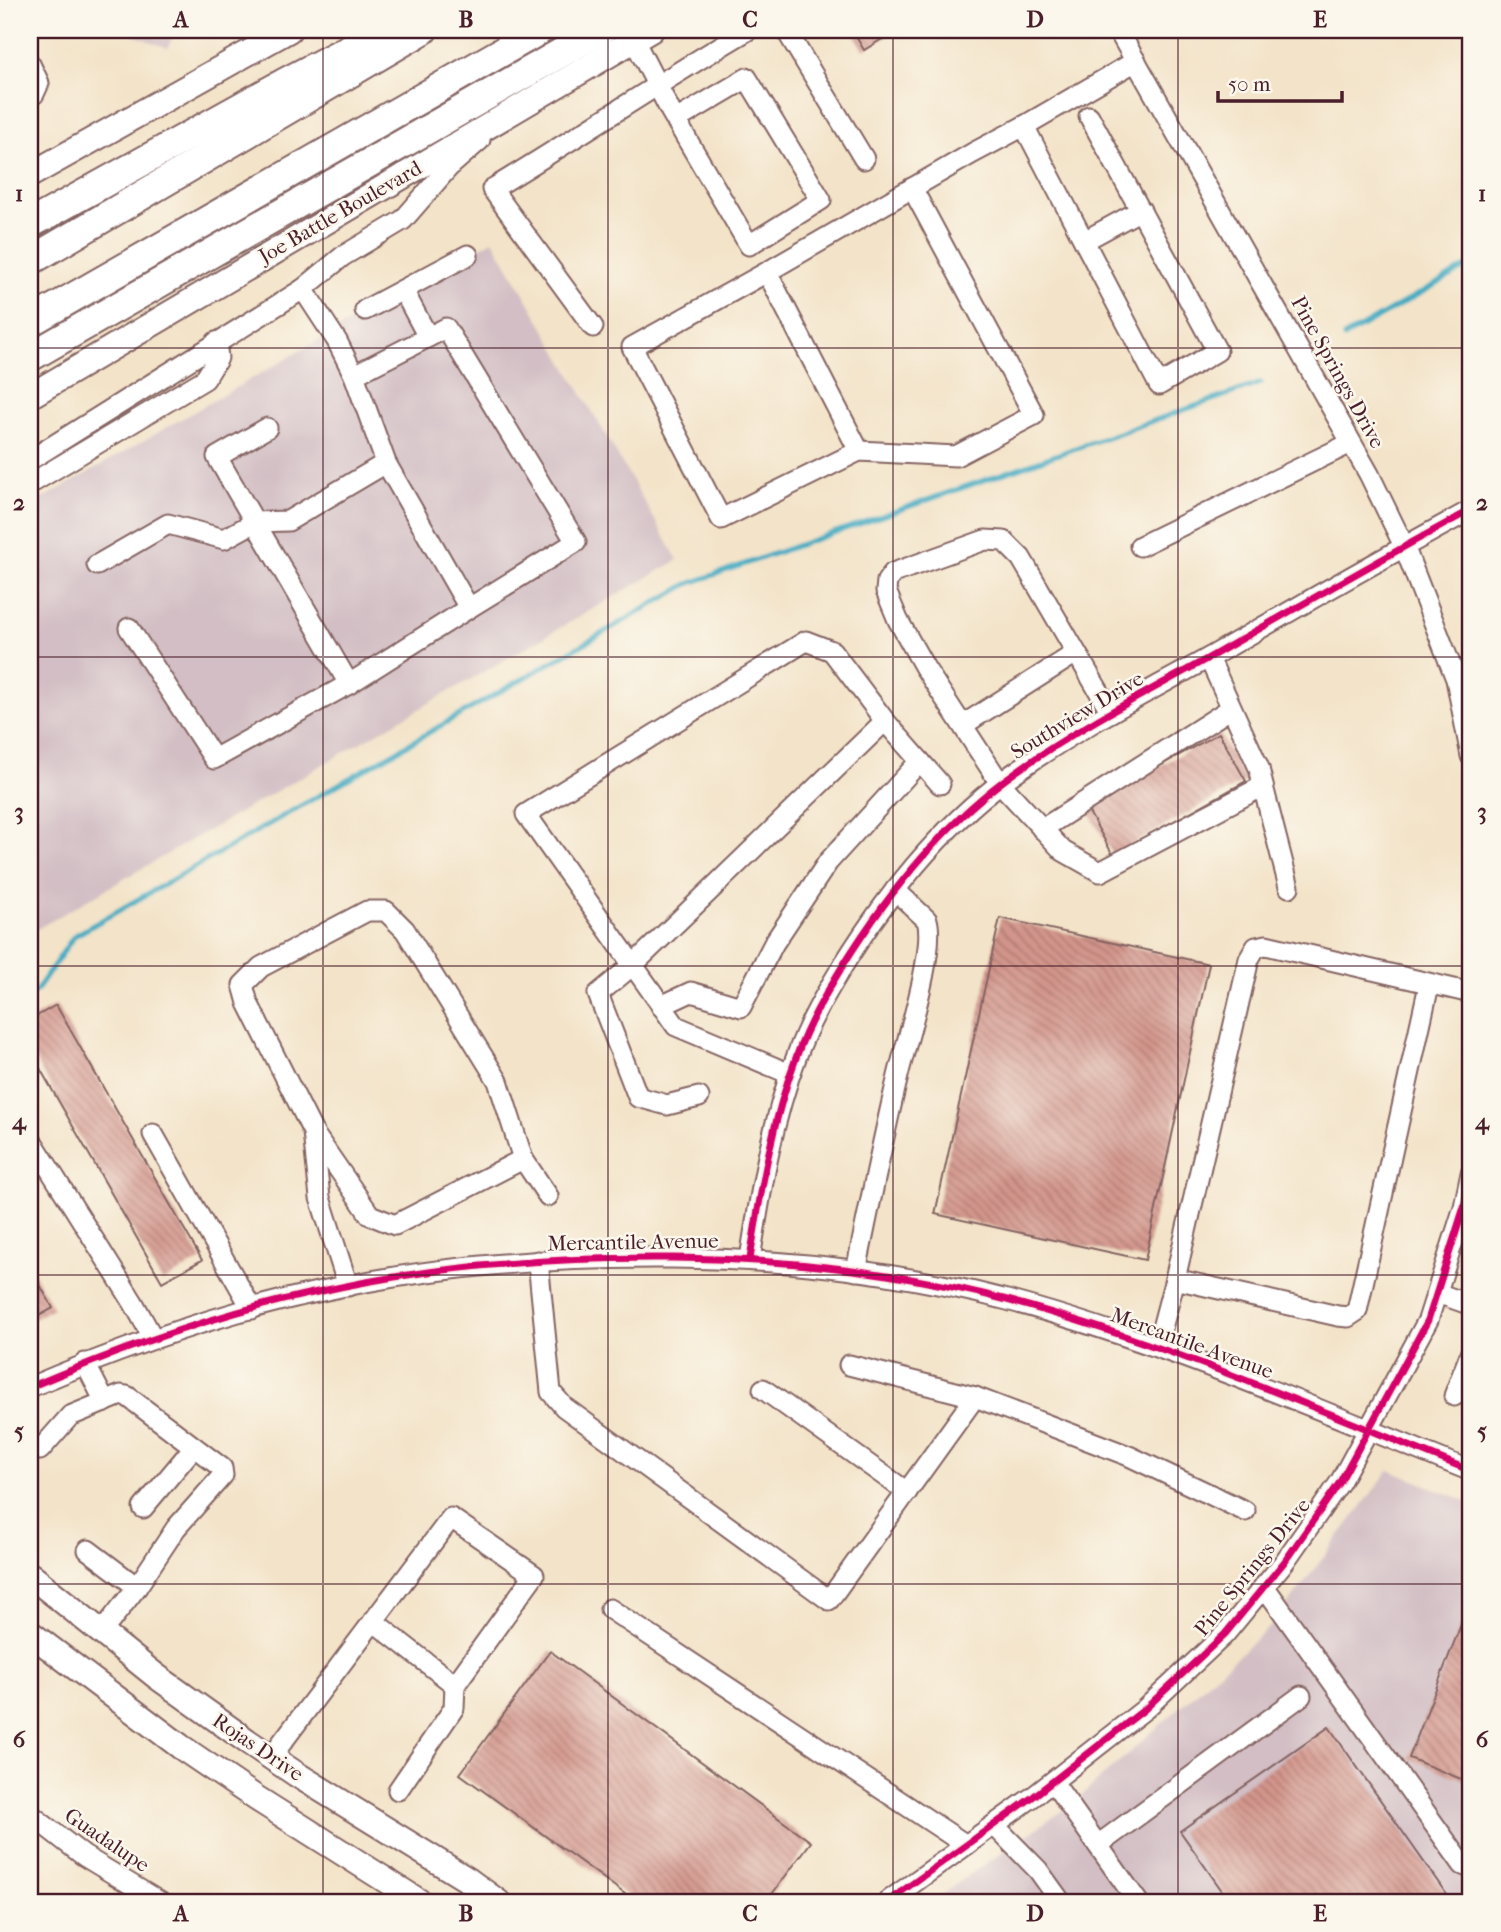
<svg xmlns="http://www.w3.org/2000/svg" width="1501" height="1932" font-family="'IM FELL French Canon',serif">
  <defs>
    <pattern id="building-back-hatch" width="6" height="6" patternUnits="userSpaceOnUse" patternTransform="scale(1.75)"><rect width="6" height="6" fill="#d3958b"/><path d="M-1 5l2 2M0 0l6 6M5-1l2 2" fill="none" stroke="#ad7972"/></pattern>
  </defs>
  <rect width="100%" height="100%" fill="#fbf7ec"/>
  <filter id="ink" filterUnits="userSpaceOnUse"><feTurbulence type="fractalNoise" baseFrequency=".0143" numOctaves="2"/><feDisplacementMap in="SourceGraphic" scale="14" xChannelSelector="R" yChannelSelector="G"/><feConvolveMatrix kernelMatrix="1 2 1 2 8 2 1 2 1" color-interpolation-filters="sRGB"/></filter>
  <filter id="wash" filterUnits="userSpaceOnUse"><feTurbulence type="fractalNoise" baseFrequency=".00686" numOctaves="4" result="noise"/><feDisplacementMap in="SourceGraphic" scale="28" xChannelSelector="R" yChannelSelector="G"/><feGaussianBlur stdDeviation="1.57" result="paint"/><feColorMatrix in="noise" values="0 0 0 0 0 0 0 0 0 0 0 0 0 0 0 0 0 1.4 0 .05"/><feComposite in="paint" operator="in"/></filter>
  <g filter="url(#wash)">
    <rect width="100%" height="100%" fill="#f3e3c8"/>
    <g fill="#d2bec4">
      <polygon points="120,30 175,30 168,48"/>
      <polygon points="493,240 678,560 30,933 30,506"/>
      <polygon points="1389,1470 1471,1503 1471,1902 931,1902 1073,1803 1274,1623"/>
    </g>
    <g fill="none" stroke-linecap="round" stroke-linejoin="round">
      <g stroke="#42abc2" stroke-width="5">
        <polyline points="1344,337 1471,264"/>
        <polyline points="30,995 37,990 74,936 688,584 1261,383"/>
      </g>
    </g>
    <g id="blocks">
      <g fill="url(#building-back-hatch)">
        <polygon points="852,30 897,30 864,50"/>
        <polygon points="1219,733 1246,781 1113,855 1086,807"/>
        <polygon points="1000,918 1209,964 1145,1260 935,1214"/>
        <polygon points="56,1005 202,1260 162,1282 30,1051 30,1020"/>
        <polygon points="30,1267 53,1308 30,1321"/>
        <polygon points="1471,1599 1471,1783 1409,1758"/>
        <polygon points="550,1651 811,1842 766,1902 636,1902 460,1774"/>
        <polygon points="1329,1727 1452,1902 1230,1902 1180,1831"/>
      </g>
    </g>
  </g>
  <g filter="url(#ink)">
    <use href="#blocks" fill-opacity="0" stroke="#856462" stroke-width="2"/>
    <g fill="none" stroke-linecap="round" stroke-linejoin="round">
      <defs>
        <g id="minor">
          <polyline points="786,30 864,159"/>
          <polyline points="1118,30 1369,474 1404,546 1456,679 1471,756"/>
          <polyline points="634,40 671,112 749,245 821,200 747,78 676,120"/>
          <polyline points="30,64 39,83 34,94 30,96"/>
          <polyline points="1089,116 1217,351 1159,385 1024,126 1136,61"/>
          <polyline points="1084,241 1141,210"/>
          <polyline points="767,272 859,451 721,519 632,347 767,272 973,153 1024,126"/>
          <polyline points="403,290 428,337"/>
          <polyline points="365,310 468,255"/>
          <path d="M593 327 492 189C578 137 661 81 748 30"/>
          <polyline points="354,375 446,328 576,542 469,608"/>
          <polyline points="267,428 217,457 349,684 469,608 386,463 354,375 337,341 303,289"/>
          <polyline points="859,451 956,456 1034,415 912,188"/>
          <polyline points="30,460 303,289 343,256 403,220 449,167 480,140"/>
          <polyline points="30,484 205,379 218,358 216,342"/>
          <polyline points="1140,546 1351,443"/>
          <polyline points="97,565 168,524 224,539 255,522 288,521 386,463"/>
          <polyline points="129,628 214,759 349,684"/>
          <polyline points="1111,712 1021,558 1004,541 985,540 893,573 887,581 886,591 898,620 925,668 1000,783 1063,851 1100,872 1263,786 1259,768 1209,658"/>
          <polyline points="885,721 940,784"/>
          <polyline points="963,725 1076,653"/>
          <polyline points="1263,786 1289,887"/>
          <polyline points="1042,829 1230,709"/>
          <polyline points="661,1006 691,992 741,1007 774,943 828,862 920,761"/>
          <polyline points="699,1097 667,1105 638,1097 598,994 633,965 885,721 832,651 806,641 526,814 676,1026 790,1074"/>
          <polyline points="313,1132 370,1215 395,1225 523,1159 498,1081 405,930 386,911 367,911 261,967 243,985 248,1003 313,1132 320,1198 348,1286"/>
          <polyline points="153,1134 252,1309"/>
          <polyline points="30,1138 133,1302 153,1338"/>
          <polyline points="523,1159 548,1196"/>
          <path d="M750 1259C761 1189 772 1121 797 1055 808 1024 825 995 842 967 888 893 945 821 1017 771 1079 727 1146 693 1212 656 1298 607 1384 557 1471 510"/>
          <polyline points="538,1261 551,1392 564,1407 829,1600 975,1397 1129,1456 1245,1511"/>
          <path d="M856 1271C870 1204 883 1137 899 1072 907 1039 936 949 927 920L895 890"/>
          <polyline points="1175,1279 1249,959 1256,947 1266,945 1471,993"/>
          <polyline points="1437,1293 1471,1305"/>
          <polyline points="1157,1347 1175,1279 1338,1316 1348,1317 1357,1311 1429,985"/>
          <polyline points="85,1363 105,1402"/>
          <polyline points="849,1365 975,1397"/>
          <path d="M30 1387C124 1347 222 1312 322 1291 437 1265 555 1257 672 1258 785 1259 897 1271 1007 1300 1167 1343 1318 1410 1471 1471"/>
          <polyline points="763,1389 907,1492"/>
          <polyline points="1454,1396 1471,1352"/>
          <polyline points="40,1450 70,1416 121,1395 127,1396 222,1468 223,1475 176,1528 137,1587"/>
          <polyline points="143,1508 194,1447"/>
          <polyline points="88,1550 137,1587 101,1633"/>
          <polyline points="1264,1586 1463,1865 1471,1868"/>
          <polyline points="610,1609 966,1845"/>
          <polyline points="271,1757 451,1518 534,1575 455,1685 373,1621"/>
          <polyline points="1053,1782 1138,1902"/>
          <polyline points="398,1790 454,1708 455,1685"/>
          <polyline points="30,1814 84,1856 160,1902"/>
          <polyline points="994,1825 1038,1870 1061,1902"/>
          <polyline points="1098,1845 1301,1696"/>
          <polyline points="887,1902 1034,1796 1145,1709 1225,1634 1285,1561 1340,1482 1428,1320 1464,1207 1471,1173"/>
        </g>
        <g id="major">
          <polyline points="30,175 289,30"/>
          <polyline points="30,396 651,30"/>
          <polyline points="30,1575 156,1676 247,1741 296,1774 468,1880 498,1902"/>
          <polyline points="30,1633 181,1747 256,1798 420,1902"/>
        </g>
        <g id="highway">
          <polyline points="30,224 284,83 385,30"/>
          <polyline points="30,261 423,30"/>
          <polyline points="30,322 540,30"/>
          <polyline points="30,357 601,30"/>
        </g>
      </defs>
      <use href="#minor" stroke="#856462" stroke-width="23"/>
      <use href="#major" stroke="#856462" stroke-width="28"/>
      <use href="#highway" stroke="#856462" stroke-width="32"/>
      <use href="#minor" stroke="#fff" stroke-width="19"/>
      <use href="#major" stroke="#fff" stroke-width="24"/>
      <use href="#highway" stroke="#fff" stroke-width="28"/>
      <defs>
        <g id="cycleway">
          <path d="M750 1259C761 1189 772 1121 797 1055 808 1024 825 995 842 967 888 893 945 821 1017 771 1079 727 1146 693 1212 656 1298 607 1384 557 1471 510"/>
          <path d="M30 1387C124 1347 222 1312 322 1291 437 1265 555 1257 672 1258 785 1259 897 1271 1007 1300 1167 1343 1318 1410 1471 1471"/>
          <polyline points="887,1902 1034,1796 1145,1709 1225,1634 1285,1561 1340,1482 1428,1320 1464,1207 1471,1173"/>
        </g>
      </defs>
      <use href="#cycleway" stroke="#fbf7ec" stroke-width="11"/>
      <use href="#cycleway" stroke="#d6006c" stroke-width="7"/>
    </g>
  </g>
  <path fill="none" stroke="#4a1f2b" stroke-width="2" stroke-opacity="0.55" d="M323 30V1902M608 30V1902M893 30V1902M1178 30V1902M30 348H1471M30 657H1471M30 966H1471M30 1275H1471M30 1584H1471"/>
  <g text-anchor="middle" stroke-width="5" stroke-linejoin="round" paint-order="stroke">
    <g font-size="21" fill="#4a1f2b" stroke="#fbf7ec">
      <text transform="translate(340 212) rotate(-30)" y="7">Joe Battle Boulevard</text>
      <text transform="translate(1338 372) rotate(61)" y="7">Pine Springs Drive</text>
      <text transform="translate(1077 715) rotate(-31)" y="7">Southview Drive</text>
      <text transform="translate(633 1242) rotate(-1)" y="7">Mercantile Avenue</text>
      <text transform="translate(1192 1343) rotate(20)" y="7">Mercantile Avenue</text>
      <text transform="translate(1252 1567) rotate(-51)" y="7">Pine Springs Drive</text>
      <text transform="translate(258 1747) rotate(34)" y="7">Rojas Drive</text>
      <text transform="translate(107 1840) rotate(34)" y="7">Guadalupe</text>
    </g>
  </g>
  <rect width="1501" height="1932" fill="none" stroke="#fbf7ec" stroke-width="77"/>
  <path d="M1218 91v10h124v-10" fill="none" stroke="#4a1f2b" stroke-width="3.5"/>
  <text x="1228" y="91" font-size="21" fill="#4a1f2b" stroke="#fbf7ec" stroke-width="5" paint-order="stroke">50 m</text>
  <rect x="38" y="38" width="1424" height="1856" fill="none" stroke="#4a1f2b" stroke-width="2.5"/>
  <g font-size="23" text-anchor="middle" font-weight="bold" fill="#4a1f2b">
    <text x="181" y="27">A</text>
    <text x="466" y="27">B</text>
    <text x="750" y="27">C</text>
    <text x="1035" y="27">D</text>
    <text x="1320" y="27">E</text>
    <text x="19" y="201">1</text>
    <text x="1482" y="201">1</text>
    <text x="19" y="510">2</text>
    <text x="1482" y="510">2</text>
    <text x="19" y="819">3</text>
    <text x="1482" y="819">3</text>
    <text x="19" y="1129">4</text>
    <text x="1482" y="1129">4</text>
    <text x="19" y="1438">5</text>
    <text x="1482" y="1438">5</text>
    <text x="19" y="1747">6</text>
    <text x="1482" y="1747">6</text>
    <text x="181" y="1921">A</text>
    <text x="466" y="1921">B</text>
    <text x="750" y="1921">C</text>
    <text x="1035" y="1921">D</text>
    <text x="1320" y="1921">E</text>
  </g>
</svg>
